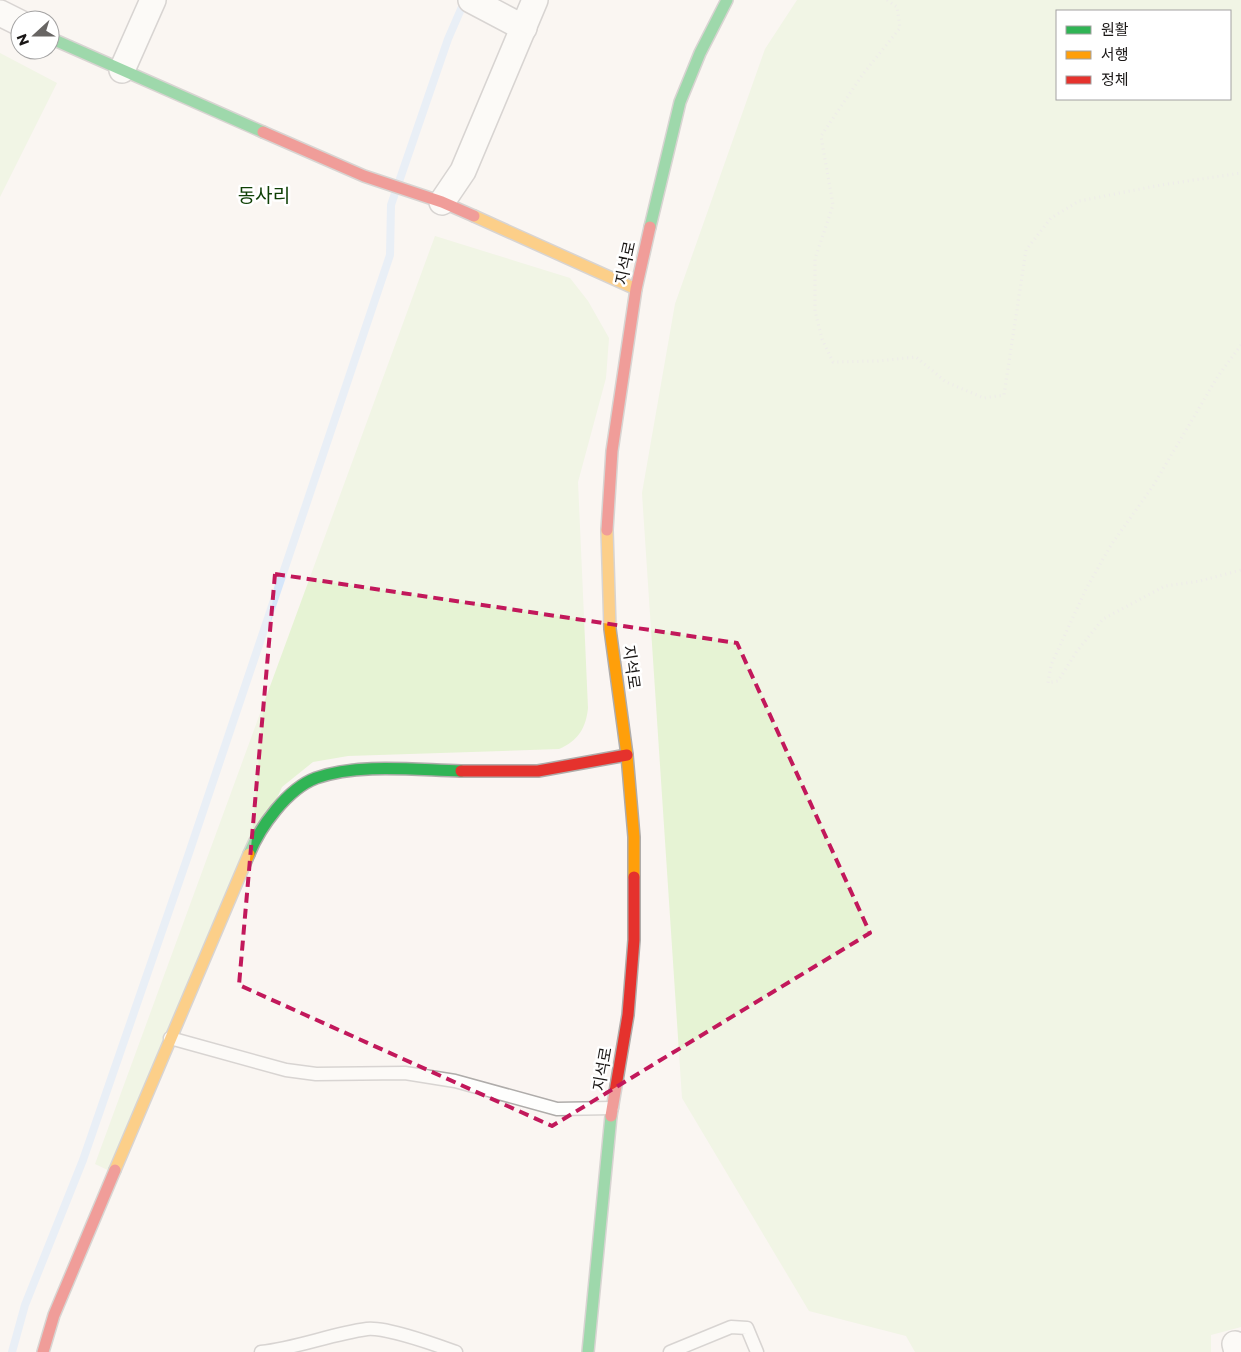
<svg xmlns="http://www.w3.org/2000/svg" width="1241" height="1352" font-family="Montserrat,'Noto Sans KR',sans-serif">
  <rect width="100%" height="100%" fill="#faf5f2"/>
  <g fill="#e6f3d4" fill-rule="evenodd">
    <path d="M797 0H1241V1327L1211 1335V1352H915L906 1336 809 1311 682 1098 642 493 675 304 765 49ZM1230 11V99H1057V11Z"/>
    <polygon points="0,53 57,83 0,197"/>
    <path d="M435 236 570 278 588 301 609 338 606 378 578 482 588 708C586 728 578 741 559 749L348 756 313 762 282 787 112 1172 95 1164Z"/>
  </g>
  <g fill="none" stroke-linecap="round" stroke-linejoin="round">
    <polyline stroke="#d6e6fa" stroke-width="8" points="12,1352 25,1305 83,1160 189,853 390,255 391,205 448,39 465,0"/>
    <defs>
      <g id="lane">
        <polyline points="170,1038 286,1070 316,1074 405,1073 455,1081 557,1109 612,1108"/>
        <path d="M261 1352C297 1348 331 1334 367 1329 387 1327 436 1345 456 1352"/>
        <polyline points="670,1352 731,1327 747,1328 757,1352"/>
      </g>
      <g id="street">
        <polyline points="471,0 524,28"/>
        <polyline points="0,13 20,23"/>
        <polyline points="122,70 153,0"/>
        <polyline points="442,202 463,171 535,0"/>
        <polyline points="1235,1344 1237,1352"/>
      </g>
      <g id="fast">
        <polyline points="50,38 263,132"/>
        <polyline points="650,227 680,102 700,53 727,0"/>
        <path d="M249 854C260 827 287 789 316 778 359 763 415 770 461 771"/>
        <polyline points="588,1352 611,1116"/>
      </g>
      <g id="slow">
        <polyline points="474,216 636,289"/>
        <polyline points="607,530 610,629 627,755 634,837 634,877"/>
        <polyline points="115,1170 249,854"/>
      </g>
      <g id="jam">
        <polyline points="263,132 364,176 442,202 474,216"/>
        <polyline points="607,530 612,451 636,289 650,227"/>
        <polyline points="461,771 538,771 627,755"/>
        <polyline points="611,1116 628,1015 634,940 634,877"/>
        <polyline points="43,1352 54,1315 115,1170"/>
      </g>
    </defs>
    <use href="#lane" stroke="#afacaa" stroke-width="15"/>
    <use href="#street" stroke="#afacaa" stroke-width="28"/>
    <use href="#fast" stroke="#afacaa" stroke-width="14"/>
    <use href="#slow" stroke="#afacaa" stroke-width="14"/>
    <use href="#jam" stroke="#afacaa" stroke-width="14"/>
    <g stroke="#e1e0df" stroke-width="3" stroke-dasharray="1 4" stroke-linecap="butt">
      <polyline points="887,0 897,7 900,28 863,74 821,136 833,205 815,259 815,311 822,339 833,362 878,361 916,357 946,382 984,398 1004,395 1026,250 1051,218 1079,201 1161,185 1241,173"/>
      <polyline points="1241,345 1218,376 1153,486 1111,545 1086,589 1051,665 1048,683 1058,681 1077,651 1103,619 1165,586 1200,581 1241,570"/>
    </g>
    <use href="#lane" stroke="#fefefd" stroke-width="12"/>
    <use href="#street" stroke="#fefefd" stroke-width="25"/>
    <use href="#fast" stroke="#30b455" stroke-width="11"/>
    <use href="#slow" stroke="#ff9f0a" stroke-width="11"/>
    <use href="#jam" stroke="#e5322d" stroke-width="11"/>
  </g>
  <path d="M0 0H1241V1352H0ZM275 574 737 643 870 933 552 1126 239 985Z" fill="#faf5f2" fill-opacity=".55" fill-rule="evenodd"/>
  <path fill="none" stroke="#c2185b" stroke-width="4" stroke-dasharray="10 6" stroke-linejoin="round" d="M275 574 737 643 870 933 552 1126 239 985Z"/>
  <g text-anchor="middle" stroke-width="5" stroke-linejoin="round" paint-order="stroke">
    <g font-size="16" fill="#1a1716" stroke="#fff">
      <text transform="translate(625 263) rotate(-78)" y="6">지석로</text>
      <text transform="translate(632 667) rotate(82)" y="6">지석로</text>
      <text transform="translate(602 1069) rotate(-80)" y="6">지석로</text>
    </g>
    <g font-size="19" fill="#0f4005" stroke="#fff">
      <text x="264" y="202">동사리</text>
    </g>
  </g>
  <rect x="1056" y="10" width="175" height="90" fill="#ffffff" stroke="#a3a2a2"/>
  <rect x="1066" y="26" width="25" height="8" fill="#30b455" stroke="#a3a2a2"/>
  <text x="1101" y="35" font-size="15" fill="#1a1716">원활</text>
  <rect x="1066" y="51" width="25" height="8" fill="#ff9f0a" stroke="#a3a2a2"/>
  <text x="1101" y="60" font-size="15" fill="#1a1716">서행</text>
  <rect x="1066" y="76" width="25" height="8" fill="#e5322d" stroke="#a3a2a2"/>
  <text x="1101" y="85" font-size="15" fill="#1a1716">정체</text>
  <g transform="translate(35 35) rotate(249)"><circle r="24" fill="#ffffff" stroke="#a3a2a2"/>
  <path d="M0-4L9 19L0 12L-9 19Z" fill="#686563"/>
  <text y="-8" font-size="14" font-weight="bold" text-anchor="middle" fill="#1a1716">N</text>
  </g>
</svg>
